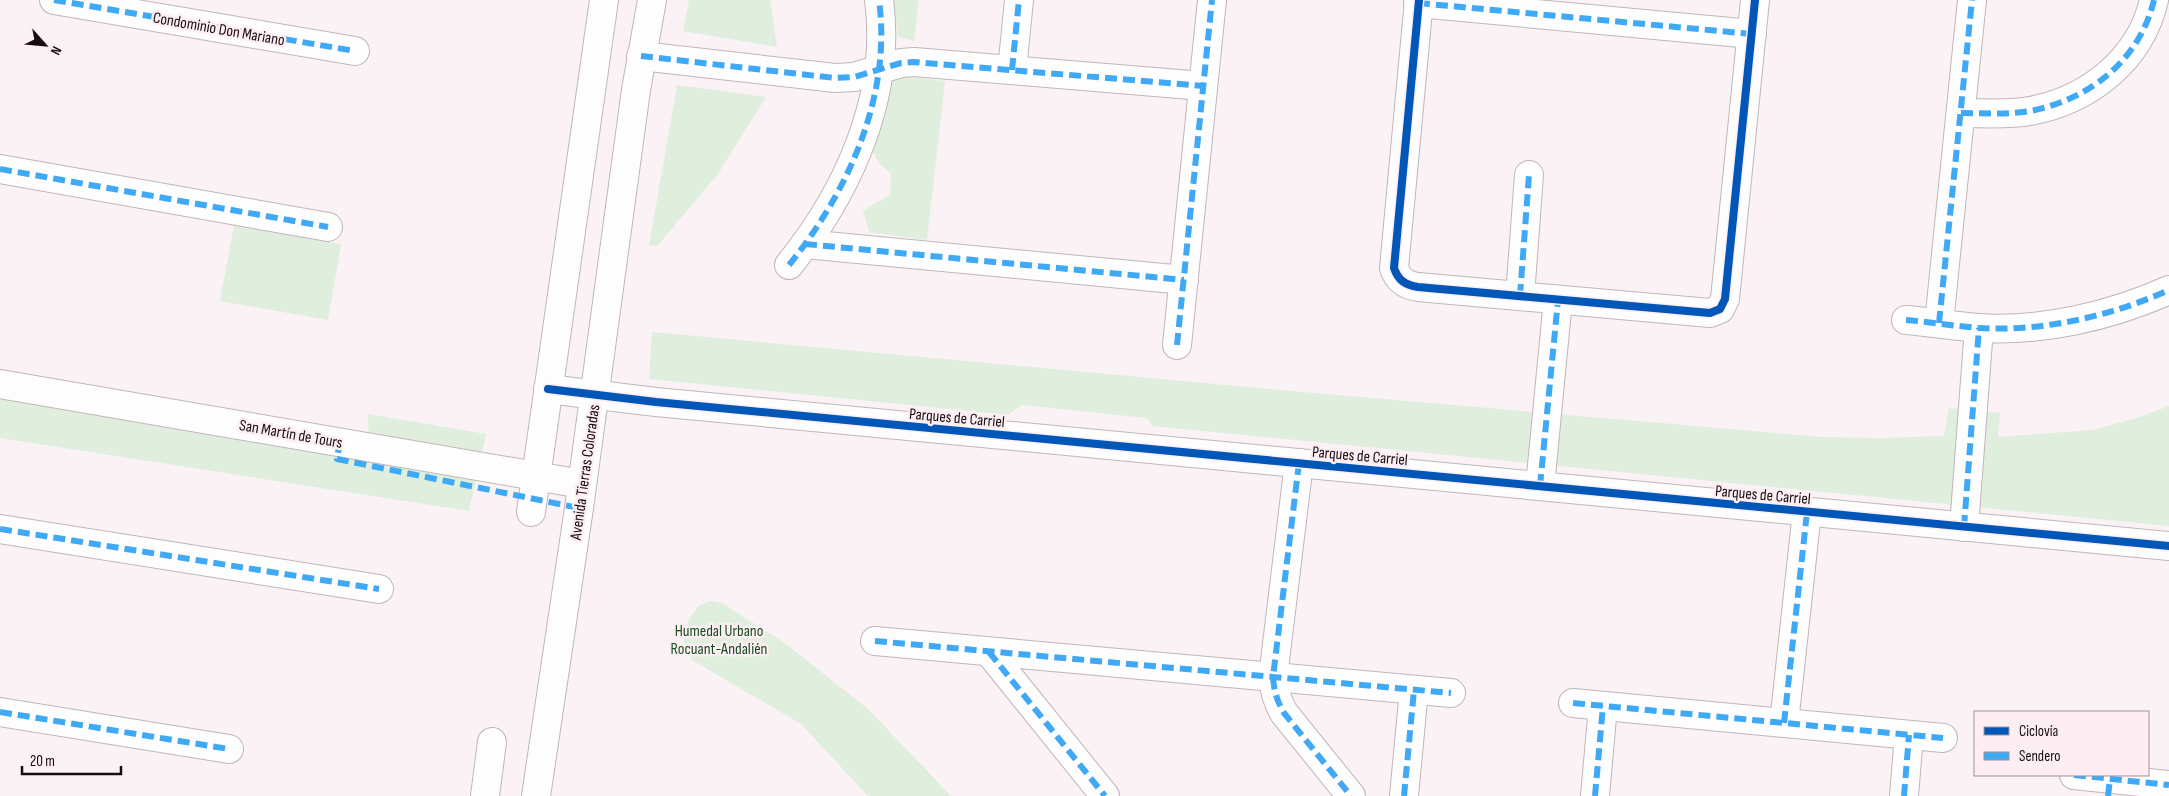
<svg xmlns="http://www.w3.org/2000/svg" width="2169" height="796" font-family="'Sofia Sans Condensed',sans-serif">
  <rect width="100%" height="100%" fill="#faf2f5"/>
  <g fill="#e0eede">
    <polygon points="689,0 770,0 777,47 683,31"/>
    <polygon points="894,0 919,0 914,41 898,37"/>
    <polygon points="903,76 945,81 927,240 869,232 863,211 890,195 891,174 881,165 873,152 889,84"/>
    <polygon points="677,85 766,97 718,174 658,245 649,246"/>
    <polygon points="234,225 341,244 328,320 220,301"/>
    <polygon points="652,332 1280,390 1822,437 1881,438 1944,436 1949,408 2000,413 1998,437 2092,430 2137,418 2169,406 2169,526 1152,426 1147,418 1022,405 1008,415 649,379"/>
    <polygon points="0,393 369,452 368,414 486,434 469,511 0,438"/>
    <path d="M710 601 722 603 786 644 868 709 951 796H868L801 724 692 660C677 635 683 629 698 606Z"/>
  </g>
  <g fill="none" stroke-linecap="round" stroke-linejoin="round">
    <defs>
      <g id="minor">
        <polyline points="54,0 355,51"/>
        <path d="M1419 0 1394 268C1398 280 1405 285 1418 287L1710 313 1720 309 1725 299 1755 0"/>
        <polyline points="1418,3 1752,34"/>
        <polyline points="641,56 835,78 854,77 901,63 914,62 1203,86"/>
        <polyline points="1012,70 1019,0"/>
        <path d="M1961 113C1984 113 2007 115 2030 111 2089 100 2140 60 2154 0"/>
        <polyline points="0,169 328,227"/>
        <polyline points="805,244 1184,280"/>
        <path d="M789 265C848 192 892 96 879 0"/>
        <polyline points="1520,296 1529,175"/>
        <path d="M1906 320C1930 322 1954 326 1979 328 2042 332 2111 316 2169 290"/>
        <polyline points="1939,323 1972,0"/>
        <polyline points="1177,345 1212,0"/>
        <polyline points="0,384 582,484"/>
        <polyline points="548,389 656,402 2169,546"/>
        <path d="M1299 463 1273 677C1274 691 1277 701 1284 713L1351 796"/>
        <polyline points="1540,486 1558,300"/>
        <polyline points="531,512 604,0"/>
        <polyline points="1964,527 1979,328"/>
        <polyline points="0,529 379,589"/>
        <polyline points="875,641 1451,693"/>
        <polyline points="989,652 1105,796"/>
        <polyline points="1573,703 1943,738"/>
        <polyline points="0,712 229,749"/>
        <polyline points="1784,723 1807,512"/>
        <polyline points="2074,775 2169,785"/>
        <polyline points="485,796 492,742"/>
        <polyline points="1404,796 1414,690"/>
        <polyline points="1595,796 1603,706"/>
        <polyline points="1904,796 1909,735"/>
      </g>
      <polyline id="tertiary" points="536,796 579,508 636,90 652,0"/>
    </defs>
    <use href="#minor" stroke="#c0b6ba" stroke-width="30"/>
    <use href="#tertiary" stroke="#c0b6ba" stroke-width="30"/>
    <use href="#minor" stroke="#fefdfe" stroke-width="28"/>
    <use href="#tertiary" stroke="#fefdfe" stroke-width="28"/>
    <g stroke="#3fa9f5" stroke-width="6" stroke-dasharray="12 6" stroke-linecap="butt">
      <polyline points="54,0 355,51"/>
      <polyline points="1418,3 1752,34"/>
      <polyline points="641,56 835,78 854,77 901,63 914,62 1203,86"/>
      <polyline points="1012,70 1019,0"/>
      <path d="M1961 113C1984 113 2007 115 2030 111 2089 100 2140 60 2154 0"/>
      <polyline points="0,169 328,227"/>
      <polyline points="805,244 1184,280"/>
      <path d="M789 265C848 192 892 96 879 0"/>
      <polyline points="1520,296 1529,175"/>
      <path d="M1906 320C1930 322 1954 326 1979 328 2042 332 2111 316 2169 290"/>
      <polyline points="1939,323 1972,0"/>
      <polyline points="1177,345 1212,0"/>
      <polyline points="340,441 337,459 579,508"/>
      <path d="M1299 463 1273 677C1274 691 1277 701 1284 713L1351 796"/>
      <polyline points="1540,486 1558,300"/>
      <polyline points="1964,527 1979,328"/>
      <polyline points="0,529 379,589"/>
      <polyline points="875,641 1451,693"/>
      <polyline points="989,652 1105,796"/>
      <polyline points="1573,703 1943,738"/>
      <polyline points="0,712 229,749"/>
      <polyline points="1784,723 1807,512"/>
      <polyline points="2074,775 2169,785"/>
      <polyline points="1404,796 1414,690"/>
      <polyline points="1595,796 1603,706"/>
      <polyline points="1904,796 1909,735"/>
      <polyline points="2108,796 2110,779"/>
    </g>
    <defs>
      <g id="cycleway">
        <path d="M1419 0 1394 268C1398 280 1405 285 1418 287L1710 313 1720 309 1725 299 1755 0"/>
        <polyline points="548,389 656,402 2169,546"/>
      </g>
    </defs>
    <use href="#cycleway" stroke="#fdeef4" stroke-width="11"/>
    <use href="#cycleway" stroke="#0057b8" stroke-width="8"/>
  </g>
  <g text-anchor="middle" stroke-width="5" stroke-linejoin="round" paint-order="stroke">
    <g font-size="16" fill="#170c11" stroke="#fdeef4">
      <text transform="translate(219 28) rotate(10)" y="6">Condominio Don Mariano</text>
      <text transform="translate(957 417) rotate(5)" y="6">Parques de Carriel</text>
      <text transform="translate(291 433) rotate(10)" y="6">San Martín de Tours</text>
      <text transform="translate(1360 455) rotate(5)" y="6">Parques de Carriel</text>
      <text transform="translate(584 472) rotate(-82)" y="6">Avenida Tierras Coloradas</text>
      <text transform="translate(1763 494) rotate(5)" y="6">Parques de Carriel</text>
    </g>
    <g font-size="16" fill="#164c1e" stroke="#fdeef4">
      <text x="719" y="636">Humedal Urbano<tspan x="719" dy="18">Rocuant-Andalién</tspan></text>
    </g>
  </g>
  <rect x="1974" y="711" width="175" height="65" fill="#fdeef4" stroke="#a19499"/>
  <rect x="1984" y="727" width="25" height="8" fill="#0057b8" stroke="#a19499"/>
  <text x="2019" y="736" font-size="15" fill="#170c11">Ciclovía</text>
  <rect x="1984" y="752" width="25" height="8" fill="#3fa9f5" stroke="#a19499"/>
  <text x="2019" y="761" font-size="15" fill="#170c11">Sendero</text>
  <g transform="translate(45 45) rotate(117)" stroke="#fdeef4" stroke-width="4" paint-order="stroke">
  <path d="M0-4L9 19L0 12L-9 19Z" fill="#170c11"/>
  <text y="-8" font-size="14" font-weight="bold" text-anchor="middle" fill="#170c11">N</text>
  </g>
  <path d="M22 766v8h99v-8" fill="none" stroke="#170c11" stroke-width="2.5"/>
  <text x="30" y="766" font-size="15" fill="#170c11" stroke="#fdeef4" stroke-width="4" paint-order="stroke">20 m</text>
</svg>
